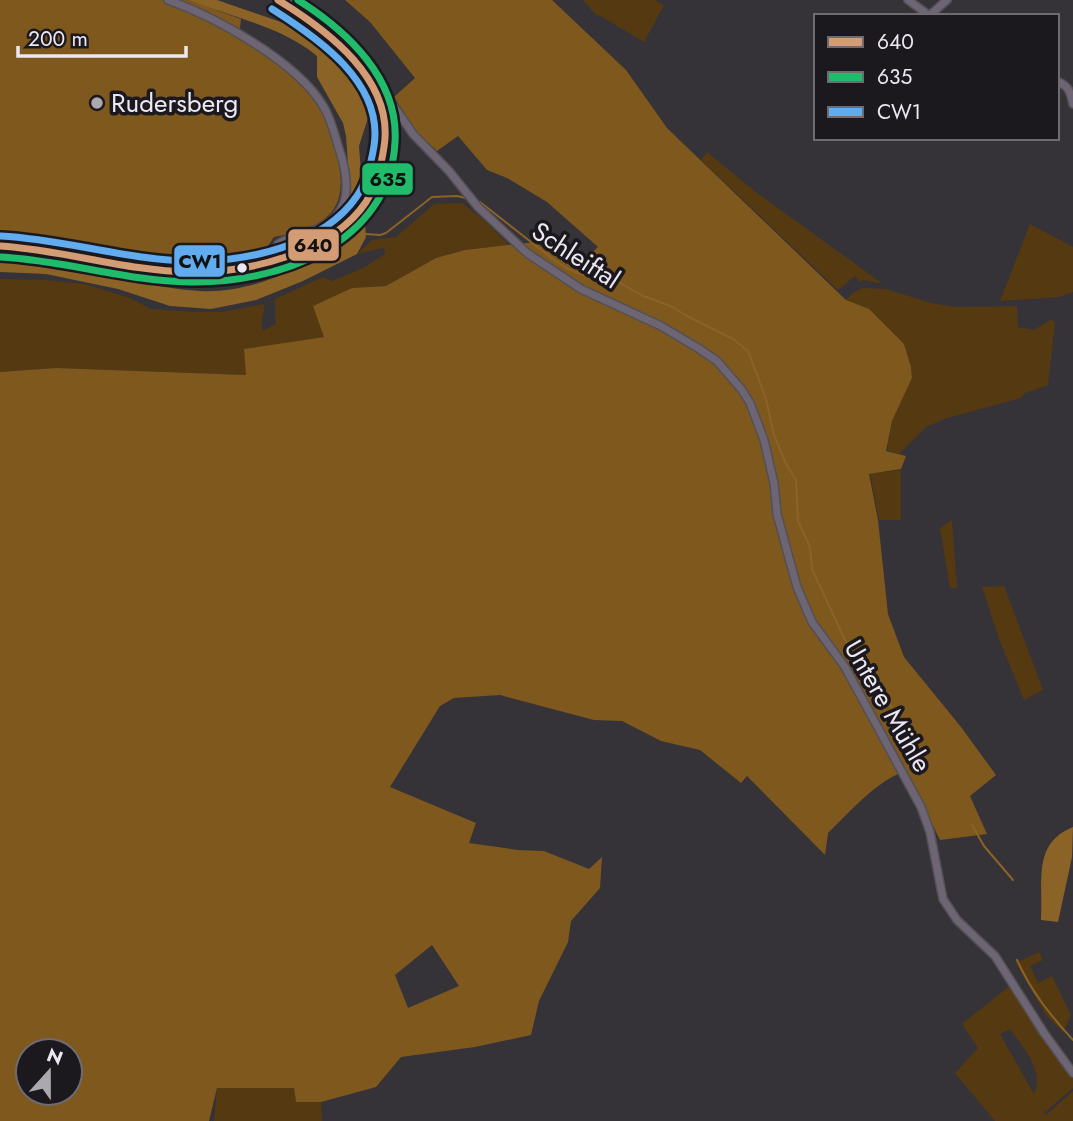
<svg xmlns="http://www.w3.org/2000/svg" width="1073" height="1121" font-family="Jost,sans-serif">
  <rect width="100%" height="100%" fill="#353238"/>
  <g fill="#553a11" fill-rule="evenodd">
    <polygon points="583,0 655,0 664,5 644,42 599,15 597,16"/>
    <polygon points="707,152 757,193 883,284 864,280 860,282 855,276 838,290 701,160"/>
    <path d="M462 203 485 221 509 245 465 250 436 258 386 286 352 288 314 307 325 337 244 349 247 375 56 368 0 372V279L45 280 84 284 130 298 151 309 197 312H222L264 304C265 314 259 321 263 331L276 324 275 299 323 277 332 281 363 268 385 254 384 248 357 254 372 240 396 237 434 204Z"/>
    <polygon points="1030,224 1073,247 1073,292 1059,297 1000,301"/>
    <polygon points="863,288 886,289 931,303 956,307 1017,306 1018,327 1034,330 1052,319 1055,323 1048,385 1025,393 1021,398 947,418 926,427 899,454 887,450 892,421 912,378 911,367 904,344 846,300 854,292"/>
    <polygon points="901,470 901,520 879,520 870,474"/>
    <polygon points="952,520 957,588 950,588 940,528"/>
    <polygon points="1004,586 1043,690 1024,700 999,639 982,587"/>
    <polygon points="1039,952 1043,960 1030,966 1038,983 1052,976 1071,1015 1063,1032 1046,1015 1016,963"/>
    <path d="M1012 984 1073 1076V1088L1045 1112 1038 1101 1046 1115 1073 1091V1121H995L955 1073 978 1048 962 1024ZM1010 1029C1024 1049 1044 1069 1034 1094L1000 1034Z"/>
    <polygon points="217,1088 294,1088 296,1102 321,1102 322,1121 214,1121"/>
  </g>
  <g fill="#7f581d" fill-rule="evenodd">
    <path d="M0 0H188L241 19 239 37C267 56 297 77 317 104 327 117 330 134 335 149 352 208 331 227 274 237L264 252 225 262 182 264 23 235 0 236Z"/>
    <path d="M345 0H552L626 70 667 128 846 300 869 309 904 344 911 367 912 378 892 421 886 451 906 456 901 469 869 474 878 520 888 614 904 657 961 727 996 775 970 796 987 834 940 840 906 771C878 779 849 813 828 833L825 855 747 776 741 783 700 750 661 741 622 721 594 720 500 695 454 698 440 706 390 787 476 823 469 843 518 850 544 851 589 869 602 857 600 888 571 921 568 942 539 1001 531 1035 475 1047 401 1057 376 1087 321 1102H296L294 1088H217L209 1121H0V372L56 368 246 375 244 349 324 337 313 306 352 288 386 286 436 258 465 250 535 242 574 268 598 247 547 202 507 178 487 170 458 136 437 151 416 131 394 97 415 78 370 22ZM432 945 459 986 408 1008 395 975ZM28 1051H70V1093H28Z"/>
  </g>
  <g fill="#8b6327">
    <path d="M188 0H217L310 32 331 49 350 73 361 95 368 118 359 146 366 237 357 254 303 281 256 300 211 309 170 306 118 289 46 274 0 272V258C69 258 132 287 200 291 252 294 303 267 345 240L350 192 346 136 343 123 317 77V56C281 26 231 17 188 0Z"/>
    <path d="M1073 827 1072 857 1058 922 1041 920C1044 883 1031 844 1073 827Z"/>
  </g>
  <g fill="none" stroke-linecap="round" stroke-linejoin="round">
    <g stroke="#8b6327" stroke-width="2">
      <polyline points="480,202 554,260 568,269 583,275 601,273 610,277 641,295 673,307 685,315 733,339 748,351 766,399 774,435 786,464 796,480 798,521 810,547 812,569 845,640 881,687 900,723"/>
      <polyline points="366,234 380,235 386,233 432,197 457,196 466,198"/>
      <polyline points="972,825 984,846 1013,880"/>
      <path d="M1017 960C1031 991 1050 1015 1073 1040"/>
    </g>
    <defs>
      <g id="minor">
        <path d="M168 0C216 17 295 61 322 104 332 119 335 138 341 155 347 175 351 200 336 216 320 234 296 232 278 244L273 255 274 260"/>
        <polyline points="293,0 323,21 356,51 413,134 449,171 478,207 527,253 581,289 661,326 698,348 717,361 742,390 750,403 764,440 774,483 777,514 797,587 812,622 845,667 921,807 930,832 943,899 957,920 995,956 1044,1033 1073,1073"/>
        <polyline points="908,0 930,16"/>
        <polyline points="930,15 947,0"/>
        <path d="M1057 81C1070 87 1070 92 1073 104"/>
      </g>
      <path id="major" d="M0 246C64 247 126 270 190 272 271 273 384 238 385 141 385 72 331 32 278 0"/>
    </defs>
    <use href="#minor" stroke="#525055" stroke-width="10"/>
    <use href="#major" stroke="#525055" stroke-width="11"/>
    <use href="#minor" stroke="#6d6573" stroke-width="7"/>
    <use href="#major" stroke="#6e6574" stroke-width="9"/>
    <defs>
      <path id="bus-1" d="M0 246C64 250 126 271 190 272 248 273 332 253 366 202 377 184 381 166 384 147 395 80 327 30 278 0"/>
      <path id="bus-2" d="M0 257C64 260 126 281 189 282 277 284 390 245 395 142 399 79 347 31 298 0"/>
      <path id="bus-3" d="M1 236C64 239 126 260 190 261 246 262 323 246 357 196 367 181 371 164 374 146 384 83 318 38 272 9"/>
    </defs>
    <use href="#bus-1" stroke="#1b181e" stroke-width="12"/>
    <use href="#bus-2" stroke="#1b181e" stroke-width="12"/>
    <use href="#bus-3" stroke="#1b181e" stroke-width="12"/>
    <use href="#bus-1" stroke="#d39c74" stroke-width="7"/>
    <use href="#bus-2" stroke="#20bc6c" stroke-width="7"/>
    <use href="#bus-3" stroke="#60acee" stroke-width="7"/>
  </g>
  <circle fill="#aca8b0" stroke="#1b181e" stroke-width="2.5" cx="97" cy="103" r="7"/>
  <circle fill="#ece7f1" stroke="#1b181e" stroke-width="2.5" cx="242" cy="268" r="6"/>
  <g text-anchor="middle" stroke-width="7" stroke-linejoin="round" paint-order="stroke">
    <g font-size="26" fill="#ece7f1" stroke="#1b181e" text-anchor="start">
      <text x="111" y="112">Rudersberg</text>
    </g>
    <g font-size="26" fill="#ece7f1" stroke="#1b181e">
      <text transform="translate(576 255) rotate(33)" y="9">Schleiftal</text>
      <text transform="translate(888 706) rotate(60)" y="9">Untere Mühle</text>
    </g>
  </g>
  <g stroke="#1b181e" stroke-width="2.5">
    <rect x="361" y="162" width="53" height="34" rx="7" fill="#20bc6c"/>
    <rect x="287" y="228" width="53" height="34" rx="7" fill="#d39c74"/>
    <rect x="173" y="244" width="53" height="34" rx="7" fill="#60acee"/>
  </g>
  <g font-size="19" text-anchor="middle" font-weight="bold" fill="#111">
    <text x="388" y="186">635</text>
    <text x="313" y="252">640</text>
    <text x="200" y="268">CW1</text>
  </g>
  <rect x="814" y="14" width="245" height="126" fill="#1b181e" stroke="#6f6b72" stroke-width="2"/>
  <rect x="828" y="37" width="35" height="10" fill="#d39c74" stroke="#6f6b72" stroke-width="2"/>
  <text x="877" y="49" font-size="21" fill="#ece7f1">640</text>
  <rect x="828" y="72" width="35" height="10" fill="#20bc6c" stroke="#6f6b72" stroke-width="2"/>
  <text x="877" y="84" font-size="21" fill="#ece7f1">635</text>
  <rect x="828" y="107" width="35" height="10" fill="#60acee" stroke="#6f6b72" stroke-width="2"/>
  <text x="877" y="119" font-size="21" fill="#ece7f1">CW1</text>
  <g transform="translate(49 1072) rotate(21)"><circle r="33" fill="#1b181e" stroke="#6f6b72" stroke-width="2"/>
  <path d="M0-5L12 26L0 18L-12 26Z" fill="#aca8b0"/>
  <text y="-10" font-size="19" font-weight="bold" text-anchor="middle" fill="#ece7f1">N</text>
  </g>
  <path d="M18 46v10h168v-10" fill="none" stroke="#ece7f1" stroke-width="3.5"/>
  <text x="28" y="46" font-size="21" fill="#ece7f1" stroke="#1b181e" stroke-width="5" paint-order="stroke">200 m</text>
</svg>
